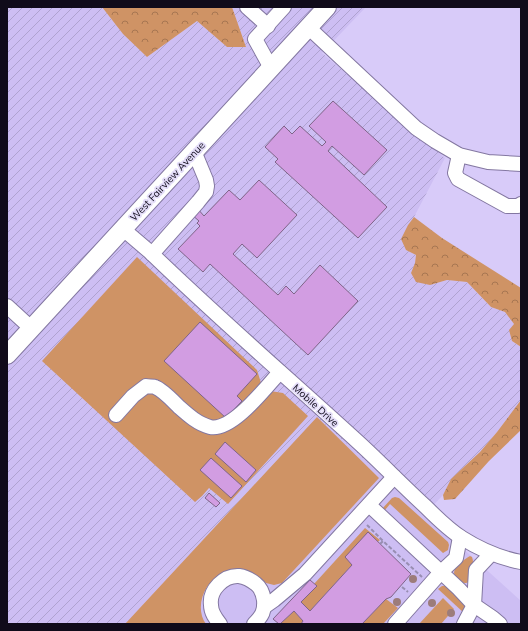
<svg xmlns="http://www.w3.org/2000/svg" width="528" height="631" font-family="Mulish,sans-serif">
  <defs>
    <pattern id="industrial-furrows" width="10" height="10" patternUnits="userSpaceOnUse"><rect width="10" height="10" fill="#cdbef3"/><path d="M-1 1l2-2M0 10L10 0M9 11l2-2" fill="none" stroke="#afa2d0"/></pattern>
    <pattern id="forest-crowns" width="20" height="18" patternUnits="userSpaceOnUse"><rect width="20" height="18" fill="#cf9365"/><path d="M2 6a3 3 0 1 1 6 0M12 15a3 3 0 1 1 6 0" fill="none" stroke="#a77652"/></pattern>
  </defs>
  <rect width="100%" height="100%" fill="#d8cbf9"/>
  <polygon fill="#cdbef3" points="317,417 521,601 521,624 125,624"/>
  <polygon fill="url(#industrial-furrows)" points="7,7 102,7 123,34 147,57 197,21 227,47 246,47 232,7 366,7 322,53 445,158 414,217 408,225 406,250 416,255 415,263 411,273 430,285 447,280 467,282 491,307 505,312 514,324 512,341 521,347 521,400 497,432 480,452 451,479 443,495 425,514 317,417 125,624 7,624"/>
  <g fill="#cf9365">
    <polygon points="137,257 257,370 261,383 270,391 283,393 308,416 228,504 209,488 202,496 195,502 42,361"/>
    <path d="M317 417 379 478 282 583 274 585 266 583 258 578 225 572C219 576 211 581 207 587 200 598 198 613 206 624H125Z"/>
    <polygon points="395,497 399,498 448,542 449,545 448,550 443,553 390,504 385,510 381,510 392,498"/>
    <polygon points="365,528 380,540 352,565 310,611 301,602 316,586 314,584"/>
    <path d="M470 556 472 557C475 565 471 573 469 581 468 582 467 583 466 583 462 584 454 577 454 573 454 566 465 559 470 556Z"/>
    <polygon points="442,586 448,586 466,604 464,613 438,589"/>
    <polygon points="443,598 454,609 441,624 419,624"/>
    <polygon points="386,599 398,608 383,624 362,624"/>
    <polygon points="294,611 303,621 301,624 280,624"/>
  </g>
  <g fill="url(#forest-crowns)">
    <polygon points="102,7 232,7 246,47 227,47 197,21 147,57 123,34"/>
    <polygon points="414,217 442,238 521,288 521,347 512,341 509,330 514,324 505,312 491,307 467,282 447,280 430,285 416,282 411,273 415,263 416,255 406,250 401,239 408,225"/>
    <polygon points="521,400 521,430 489,461 455,499 444,500 443,495 451,479 480,452 497,432"/>
  </g>
  <g fill="#d29de2" stroke="#7f6488">
    <polygon points="333,101 387,150 364,175 332,146 328,151 387,207 358,238 275,162 278,159 265,147 284,126 292,134 300,126 322,146 326,142 309,126"/>
    <polygon points="259,180 297,215 257,258 242,244 233,254 278,295 286,286 294,294 320,265 358,301 308,355 210,264 203,272 178,249 200,226 197,223 199,221 191,214 197,208 204,216 229,190 240,200"/>
    <polygon points="200,322 257,374 237,396 242,401 226,418 164,361"/>
    <polygon points="225,442 256,470 246,482 215,454"/>
    <polygon points="211,458 242,486 231,498 200,470"/>
    <polygon points="209,493 220,503 216,507 205,498"/>
    <polygon points="368,532 411,574 391,597 386,599 362,624 301,624 303,621 294,611 280,624 279,624 273,619 310,580 317,586 301,602 310,611 352,565 345,557"/>
  </g>
  <g fill="none" stroke-linecap="round" stroke-linejoin="round">
    <defs>
      <g id="minor">
        <polyline points="247,7 268,26"/>
        <polyline points="308,27 416,128 435,141 459,155 488,162 521,164"/>
        <polyline points="271,68 255,39 284,7"/>
        <polyline points="459,155 455,173 458,179 507,206 518,206 521,204"/>
        <path d="M123 229 150 252C217 317 289 379 358 442 381 463 403 486 426 507 437 518 449 530 462 538 481 550 500 558 521 562"/>
        <polyline points="152,254 198,202 206,192 207,186 206,180 194,151"/>
        <polyline points="7,306 31,328"/>
        <path d="M116 415 133 396 146 386C149 387 153 386 155 387 163 390 173 401 179 407 188 415 198 424 210 427 232 432 266 387 280 372"/>
        <polyline points="369,505 459,589 474,605 493,618 500,624"/>
        <polyline points="264,607 274,600 305,574 394,477"/>
        <path d="M220 624C216 619 211 613 211 605 209 590 224 575 239 576 246 577 251 580 256 584 260 587 263 594 264 600 265 611 262 616 254 624"/>
        <polyline points="395,624 441,572 456,558 460,537"/>
        <polyline points="464,624 474,605 476,570 491,554"/>
      </g>
      <polyline id="major" points="7,355 327,7"/>
    </defs>
    <use href="#minor" stroke="#8377a1" stroke-width="16"/>
    <use href="#major" stroke="#8377a1" stroke-width="20"/>
    <g stroke="#988eb2" stroke-width="2" stroke-dasharray="4 2" stroke-linecap="butt">
      <polyline points="367,525 383,541"/>
      <polyline points="380,544 383,541 422,577"/>
      <polyline points="402,587 408,592"/>
    </g>
    <use href="#minor" stroke="#fff" stroke-width="14"/>
    <use href="#major" stroke="#fff" stroke-width="18"/>
  </g>
  <g fill="#9c7c7a">
    <circle cx="413" cy="579" r="4"/>
    <circle cx="397" cy="602" r="4"/>
    <circle cx="432" cy="603" r="4"/>
    <circle cx="451" cy="613" r="4"/>
  </g>
  <g text-anchor="middle" stroke-width="3.5" stroke-linejoin="round" paint-order="stroke">
    <g font-size="10" fill="#100b1a" stroke="#e3dcf8">
      <text transform="translate(167 181) rotate(-47)" y="4">West Fairview Avenue</text>
      <text transform="translate(316 405) rotate(42)" y="4">Mobile Drive</text>
    </g>
  </g>
  <rect width="528" height="631" fill="none" stroke="#100b1a" stroke-width="16"/>
</svg>
